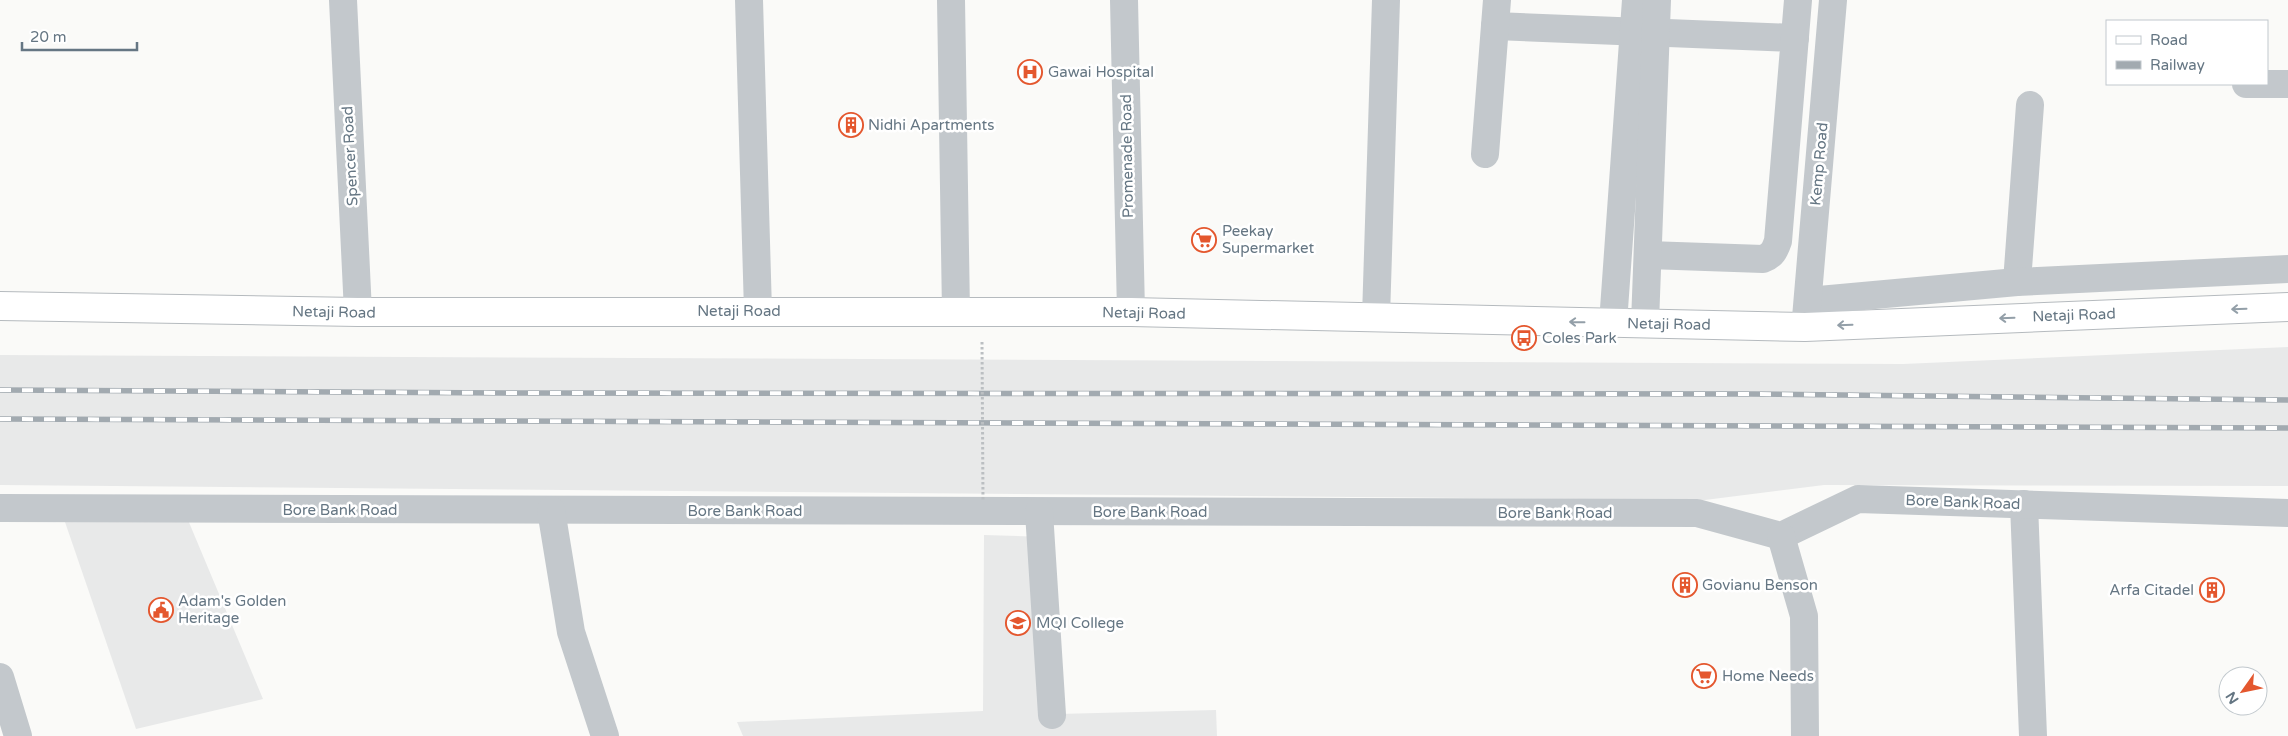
<svg xmlns="http://www.w3.org/2000/svg" width="2288" height="736" font-family="'Varela Round',sans-serif">
  <rect width="100%" height="100%" fill="#fafaf8"/>
  <g fill="#e8e9e9">
    <polygon points="2288,347 2288,486 1824,485 1705,500 0,485 0,355 1903,364"/>
    <polygon points="188,520 263,699 136,729 65,522"/>
    <polygon points="984,535 1046,537 1058,714 1216,710 1217,736 743,736 737,722 983,711"/>
  </g>
  <g fill="none" stroke-linecap="round" stroke-linejoin="round">
    <defs>
      <polyline id="major" points="0,306 358,312 1131,312 1805,327 2288,307"/>
    </defs>
    <use href="#major" stroke="#b5babe" stroke-width="30"/>
    <g stroke="#c3c8cc" stroke-width="28">
      <polyline points="343,0 358,312"/>
      <polyline points="749,0 758,311"/>
      <polyline points="951,0 956,312"/>
      <polyline points="1124,0 1131,312"/>
      <polyline points="1495,26 1795,38"/>
      <polyline points="2246,84 2288,84"/>
      <polyline points="1485,154 1497,0"/>
      <path d="M1648 255 1763 259C1772 256 1775 250 1778 241L1798 0"/>
      <polyline points="2017,282 2030,105"/>
      <polyline points="1808,301 2017,282 2288,269"/>
      <polyline points="1376,317 1386,0"/>
      <polyline points="1806,318 1833,0"/>
      <polyline points="1613,323 1636,0"/>
      <polyline points="1645,323 1657,0"/>
      <polyline points="2024,504 2033,736"/>
      <polyline points="0,508 1697,513 1781,536 1858,499 2288,513"/>
      <polyline points="551,510 571,632 605,736"/>
      <polyline points="1039,512 1052,715"/>
      <polyline points="1781,536 1804,616 1805,736"/>
      <polyline points="0,677 18,736"/>
    </g>
    <use href="#major" stroke="#fff" stroke-width="28"/>
    <defs>
      <g id="rail">
        <polyline points="0,390 506,393 1752,394 2288,400"/>
        <polyline points="0,419 2288,428"/>
      </g>
    </defs>
    <use href="#rail" stroke="#a2aab0" stroke-width="5.5"/>
    <use href="#rail" stroke="#fff" stroke-width="4" stroke-dasharray="11" stroke-linecap="butt"/>
    <polyline stroke="#bbbfc2" stroke-width="3" stroke-dasharray="2.5 2.5" stroke-linecap="butt" points="982,342 983,502"/>
  </g>
  <defs><path id="oneway-shaft" d="M-6 0H5M1.5-3L5.5 0L1.5 3" fill="none" stroke-width="1.6" stroke-linecap="round" stroke-linejoin="round" transform="scale(1.25)"/></defs>
  <g stroke="#939fa8">
    <use href="#oneway-shaft" transform="translate(2239 309) rotate(178)"/>
    <use href="#oneway-shaft" transform="translate(2007 318) rotate(178)"/>
    <use href="#oneway-shaft" transform="translate(1577 322) rotate(-179)"/>
    <use href="#oneway-shaft" transform="translate(1845 325) rotate(178)"/>
  </g>
  <defs>
    <symbol id="hospital-ring" viewBox="-11 -11 22 22"><circle r="9.5" fill="#fff" stroke="#e4572e" stroke-width="1.5"/><path d="M-5-5h3v3.5h4V-5h3V5h-3V1.5h-4V5h-3Z" fill="#e4572e"/></symbol>
    <symbol id="building-ring" viewBox="-11 -11 22 22"><circle r="9.5" fill="#fff" stroke="#e4572e" stroke-width="1.5"/><path d="M-4-6H4V6H1V3H-1V6H-4ZM-2.5-4.3h1.7v1.8h-1.7ZM.8-4.3h1.7v1.8H.8ZM-2.5-1h1.7V.8h-1.7ZM.8-1h1.7V.8H.8Z" fill="#e4572e"/></symbol>
    <symbol id="supermarket-ring" viewBox="-11 -11 22 22"><circle r="9.5" fill="#fff" stroke="#e4572e" stroke-width="1.5"/><path d="M-6-5.5h2.5l.6 2H6L4.5 2H-2.5L-4.4-4H-6ZM-1.5 3.2a1.3 1.3 0 1 0 .1 0ZM3 3.2a1.3 1.3 0 1 0 .1 0Z" fill="#e4572e"/></symbol>
    <symbol id="bus-ring" viewBox="-11 -11 22 22"><circle r="9.5" fill="#fff" stroke="#e4572e" stroke-width="1.5"/><path d="M-5-6H5V4H4V6H2V4H-2V6H-4V4H-5ZM-3.5-4V0h7V-4ZM-3.5 1.2v1.5H-2V1.2ZM2 1.2v1.5H3.5V1.2Z" fill="#e4572e"/></symbol>
    <symbol id="civic-ring" viewBox="-11 -11 22 22"><circle r="9.5" fill="#fff" stroke="#e4572e" stroke-width="1.5"/><path d="M-.6-6.5H3V-4.5H.6V-3L4-1V1h2V6H-6V1h2V-1L-.6-3ZM-1.2 2.5V6h2.4V2.5Z" fill="#e4572e"/></symbol>
    <symbol id="university-ring" viewBox="-11 -11 22 22"><circle r="9.5" fill="#fff" stroke="#e4572e" stroke-width="1.5"/><path d="M0-5L7-2L0 1L-7-2ZM-4 1L0 2.5L4 1V4Q0 6-4 4Z" fill="#e4572e"/></symbol>
  </defs>
  <g fill-rule="evenodd">
    <use href="#hospital-ring" x="1016" y="58" width="28" height="28"/>
    <use href="#building-ring" x="837" y="111" width="28" height="28"/>
    <use href="#supermarket-ring" x="1190" y="226" width="28" height="28"/>
    <use href="#bus-ring" x="1510" y="324" width="28" height="28"/>
    <use href="#building-ring" x="1671" y="571" width="28" height="28"/>
    <use href="#building-ring" x="2198" y="576" width="28" height="28"/>
    <use href="#civic-ring" x="147" y="596" width="28" height="28"/>
    <use href="#university-ring" x="1004" y="609" width="28" height="28"/>
    <use href="#supermarket-ring" x="1690" y="662" width="28" height="28"/>
  </g>
  <g text-anchor="middle" stroke-width="5" stroke-linejoin="round" paint-order="stroke">
    <g font-size="15" fill="#657683" stroke="#fff" text-anchor="start">
      <text x="1048" y="77">Gawai Hospital</text>
      <text x="868" y="130">Nidhi Apartments</text>
      <text x="1222" y="236">Peekay<tspan x="1222" dy="17">Supermarket</tspan></text>
      <text x="1542" y="343">Coles Park</text>
      <text x="1702" y="590">Govianu Benson</text>
      <text x="2194" y="595" text-anchor="end">Arfa Citadel</text>
      <text x="178" y="606">Adam's Golden<tspan x="178" dy="17">Heritage</tspan></text>
      <text x="1036" y="628">MQI College</text>
      <text x="1722" y="681">Home Needs</text>
    </g>
    <g font-size="15" fill="#657683" stroke="#fff">
      <text transform="translate(350 156) rotate(-93)" y="5">Spencer Road</text>
      <text transform="translate(1127 156) rotate(-91)" y="5">Promenade Road</text>
      <text transform="translate(1819 164) rotate(-85)" y="5">Kemp Road</text>
      <text x="739" y="316">Netaji Road</text>
      <text transform="translate(334 312) rotate(1)" y="5">Netaji Road</text>
      <text transform="translate(1144 313) rotate(1)" y="5">Netaji Road</text>
      <text transform="translate(2074 315) rotate(-2)" y="5">Netaji Road</text>
      <text transform="translate(1669 324) rotate(1)" y="5">Netaji Road</text>
      <text transform="translate(1963 502) rotate(2)" y="5">Bore Bank Road</text>
      <text x="340" y="515">Bore Bank Road</text>
      <text x="745" y="516">Bore Bank Road</text>
      <text x="1150" y="517">Bore Bank Road</text>
      <text x="1555" y="518">Bore Bank Road</text>
    </g>
  </g>
  <rect x="2106" y="20" width="162" height="65" fill="#ffffff" stroke="#c1c8cd"/>
  <rect x="2116" y="36" width="25" height="8" fill="#ffffff" stroke="#c1c8cd"/>
  <text x="2150" y="45" font-size="15" fill="#657683">Road</text>
  <rect x="2116" y="61" width="25" height="8" fill="#a2aab0" stroke="#c1c8cd"/>
  <text x="2150" y="70" font-size="15" fill="#657683">Railway</text>
  <g transform="translate(2243 691) rotate(237)"><circle r="24" fill="#ffffff" stroke="#c1c8cd"/>
  <path d="M0-4L9 19L0 12L-9 19Z" fill="#e4572e"/>
  <text y="-8" font-size="14" font-weight="bold" text-anchor="middle" fill="#657683">N</text>
  </g>
  <path d="M22 42v8h115v-8" fill="none" stroke="#657683" stroke-width="2.5"/>
  <text x="30" y="42" font-size="15" fill="#657683" stroke="#ffffff" stroke-width="4" paint-order="stroke">20 m</text>
</svg>
